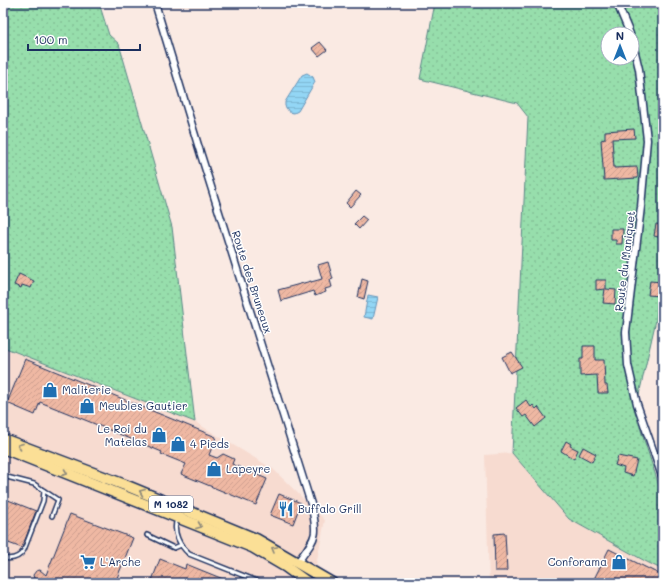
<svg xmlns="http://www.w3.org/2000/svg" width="666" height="586" font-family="Mali,sans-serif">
  <defs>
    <pattern id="grass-dots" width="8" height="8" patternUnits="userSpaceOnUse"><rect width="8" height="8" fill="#97deac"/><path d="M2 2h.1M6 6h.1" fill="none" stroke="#82bf96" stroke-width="1.8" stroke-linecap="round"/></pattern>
    <pattern id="water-rules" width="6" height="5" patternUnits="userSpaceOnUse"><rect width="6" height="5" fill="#93d6f5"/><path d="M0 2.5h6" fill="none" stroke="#7eb8d4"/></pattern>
    <pattern id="building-hatch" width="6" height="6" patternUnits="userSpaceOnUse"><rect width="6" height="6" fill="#efb8a3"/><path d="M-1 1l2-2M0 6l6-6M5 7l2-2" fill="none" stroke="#cc9e8f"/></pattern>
  </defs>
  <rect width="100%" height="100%" fill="#faeae3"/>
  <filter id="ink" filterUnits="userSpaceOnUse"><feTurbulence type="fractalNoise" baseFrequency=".025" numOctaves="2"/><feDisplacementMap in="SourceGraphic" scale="8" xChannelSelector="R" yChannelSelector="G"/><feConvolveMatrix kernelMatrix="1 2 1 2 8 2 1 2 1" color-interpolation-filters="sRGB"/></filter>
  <g filter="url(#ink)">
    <g fill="#f7dbd0">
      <polygon points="3,347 195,422 273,469 325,520 316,565 339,583 3,583"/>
      <polygon points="512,453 569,519 645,561 663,570 663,583 489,583 485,455"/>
    </g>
    <g fill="url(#grass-dots)" stroke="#598685" fill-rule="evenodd">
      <polygon points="3,3 99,3 109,35 119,44 172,227 195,422 3,347"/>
      <path d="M435 3H660L663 11V218L656 320 635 412 663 498V570L645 561 569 519 512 453 528 117 517 103 420 79ZM608 34H632V58H608Z"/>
    </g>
    <g fill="url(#water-rules)" stroke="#6393b9">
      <polygon points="307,73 313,77 315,82 298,111 294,113 289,112 285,106 285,102 302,75"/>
      <polygon points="368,295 378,297 373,319 364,317"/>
    </g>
    <g fill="url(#building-hatch)" stroke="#1b2f5e">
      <polygon points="320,42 327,50 319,56 312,48"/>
      <polygon points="634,129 635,138 612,139 614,168 637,167 638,178 604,180 601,140 605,139 605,131"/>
      <polygon points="356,191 361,195 350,207 346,203"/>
      <polygon points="362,216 367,220 359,229 354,224"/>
      <polygon points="656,224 663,225 663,238 654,236"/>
      <polygon points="611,229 623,229 622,244 616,244 616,240 611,240"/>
      <polygon points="328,262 333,279 330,280 332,287 325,289 326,292 315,296 313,291 281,301 278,290 311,281 311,282 322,279 318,265"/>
      <polygon points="19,274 34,281 31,288 22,285 21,288 14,285"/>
      <polygon points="362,279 368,281 364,299 358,297"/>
      <polygon points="596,280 606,280 606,289 616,290 615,304 603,303 605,289 596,290"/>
      <polygon points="650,281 662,282 660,296 648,295"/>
      <polygon points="583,346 595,346 595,360 604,360 605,385 607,385 608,393 598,393 597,375 580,376 580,359 583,359"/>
      <polygon points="512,352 522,367 510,373 502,357"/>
      <polygon points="25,359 216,437 209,455 217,458 223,454 234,459 232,464 267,479 256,505 181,474 186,464 161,454 162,452 95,424 40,402 35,415 7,403"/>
      <polygon points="526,400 531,407 533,405 536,409 538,407 546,418 535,427 526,415 523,417 516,408"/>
      <polygon points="566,441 571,444 570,446 578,450 574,459 561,451"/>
      <polygon points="583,447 596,454 592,462 579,455"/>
      <polygon points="618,456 637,460 633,476 623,473 624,468 615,465"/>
      <polygon points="279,494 301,503 293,524 270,515"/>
      <polygon points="3,498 36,511 22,548 3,541"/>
      <polygon points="70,514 133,538 115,583 29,583 34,578 33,575 36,571 40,570 46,575"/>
      <polygon points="505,533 507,571 495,571 494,534"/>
      <polygon points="609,549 663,576 663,583 592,583"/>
      <polygon points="160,559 185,569 186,564 233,583 186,583 180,580 179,583 151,583"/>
    </g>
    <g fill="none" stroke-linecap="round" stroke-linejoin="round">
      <defs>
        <g id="service">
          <polyline points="3,476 34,484 58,500 52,516"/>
          <path d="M177 519C172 532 180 546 189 554L262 583"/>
          <polyline points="147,535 174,548 181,545"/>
          <path d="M3 558C12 560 19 558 24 550L43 501 44 491"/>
        </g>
        <g id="minor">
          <path d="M155 3 201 155 311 504C319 537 316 537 297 563H295"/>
          <polyline points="617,3 630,34"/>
          <polyline points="632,40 639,69 647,140 641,207 626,332 628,365 637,404 663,479"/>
        </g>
        <g id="primary">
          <polyline points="3,439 125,485 256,539 332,583"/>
          <polyline points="3,448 252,547 286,567 308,583"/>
        </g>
      </defs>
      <use href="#service" stroke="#1b2f5e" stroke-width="6"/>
      <use href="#minor" stroke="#1b2f5e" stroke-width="9"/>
      <use href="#primary" stroke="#1b2f5e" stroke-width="13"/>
      <use href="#service" stroke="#fff" stroke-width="3"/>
      <use href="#minor" stroke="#fff" stroke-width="6"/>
      <use href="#primary" stroke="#fbdf96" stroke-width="10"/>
    </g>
    <defs><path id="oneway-chevron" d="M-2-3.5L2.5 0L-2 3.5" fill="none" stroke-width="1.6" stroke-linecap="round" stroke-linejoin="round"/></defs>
    <g stroke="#8b877a">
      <use href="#oneway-chevron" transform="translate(20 446) rotate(-159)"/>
      <use href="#oneway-chevron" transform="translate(65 473) rotate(22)"/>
      <use href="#oneway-chevron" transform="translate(142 492) rotate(-158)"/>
      <use href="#oneway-chevron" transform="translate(199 526) rotate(22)"/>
      <use href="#oneway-chevron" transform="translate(274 549) rotate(-150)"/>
    </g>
  </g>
  <defs>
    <symbol id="shop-bare" viewBox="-9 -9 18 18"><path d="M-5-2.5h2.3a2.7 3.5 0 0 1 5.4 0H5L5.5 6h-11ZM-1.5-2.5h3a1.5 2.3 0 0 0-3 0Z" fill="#1f6fb2" stroke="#fff" stroke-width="2.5" paint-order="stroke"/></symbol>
    <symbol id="restaurant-bare" viewBox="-9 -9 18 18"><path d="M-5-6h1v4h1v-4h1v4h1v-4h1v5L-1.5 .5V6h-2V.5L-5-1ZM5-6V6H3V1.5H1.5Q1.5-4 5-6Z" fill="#1f6fb2" stroke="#fff" stroke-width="2.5" paint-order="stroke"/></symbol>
    <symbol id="supermarket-bare" viewBox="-9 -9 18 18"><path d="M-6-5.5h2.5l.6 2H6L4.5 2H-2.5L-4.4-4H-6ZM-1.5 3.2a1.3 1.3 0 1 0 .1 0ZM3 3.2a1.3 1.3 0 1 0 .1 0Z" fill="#1f6fb2" stroke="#fff" stroke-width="2.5" paint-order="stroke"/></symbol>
  </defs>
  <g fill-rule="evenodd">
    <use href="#shop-bare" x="39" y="379" width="22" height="22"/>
    <use href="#shop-bare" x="76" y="395" width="22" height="22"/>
    <use href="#shop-bare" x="148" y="424" width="22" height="22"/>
    <use href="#shop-bare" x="167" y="433" width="22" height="22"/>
    <use href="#shop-bare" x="203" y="458" width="22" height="22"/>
    <use href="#restaurant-bare" x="275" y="498" width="22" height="22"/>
    <use href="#supermarket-bare" x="77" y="551" width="22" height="22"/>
    <use href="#shop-bare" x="608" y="551" width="22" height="22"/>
  </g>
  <g text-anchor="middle" stroke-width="3" stroke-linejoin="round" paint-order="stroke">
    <rect fill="#fff" stroke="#5f6d8e" stroke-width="1" x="149" y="496" width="44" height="16" rx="3"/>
    <g font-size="10" font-weight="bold" fill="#1b2f5e">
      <text x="171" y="508">M 1082</text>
    </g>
    <g font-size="11" fill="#1b2f5e" stroke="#fff">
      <text transform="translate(625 261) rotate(-83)" y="4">Route du Maniquet</text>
      <text transform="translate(252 282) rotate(72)" y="4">Route des Bruneaux</text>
    </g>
    <g font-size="11" fill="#1b2f5e" stroke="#fff" text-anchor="start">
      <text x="62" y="394">Maliterie</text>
      <text x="99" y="410">Meubles Gautier</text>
      <text x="147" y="433" text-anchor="end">Le Roi du<tspan x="147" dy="13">Matelas</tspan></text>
      <text x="190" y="448">4 Pieds</text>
      <text x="226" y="473">Lapeyre</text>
      <text x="298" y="513">Buffalo Grill</text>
      <text x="100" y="566">L'Arche</text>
      <text x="607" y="566" text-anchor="end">Conforama</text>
    </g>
  </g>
  <rect width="666" height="586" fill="none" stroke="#fff" stroke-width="16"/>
  <rect x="8" y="8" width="650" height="570" fill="none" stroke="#1b2f5e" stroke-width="1.5" filter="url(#ink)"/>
  <g transform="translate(620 46)"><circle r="19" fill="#ffffff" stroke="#a4acbf"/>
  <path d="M0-3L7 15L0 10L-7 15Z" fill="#1f6fb2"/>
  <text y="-6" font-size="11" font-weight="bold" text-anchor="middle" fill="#1b2f5e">N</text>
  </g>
  <path d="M28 44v6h112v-6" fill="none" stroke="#1b2f5e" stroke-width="2"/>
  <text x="34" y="44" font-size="12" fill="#1b2f5e" stroke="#ffffff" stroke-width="3" paint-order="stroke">100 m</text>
</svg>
